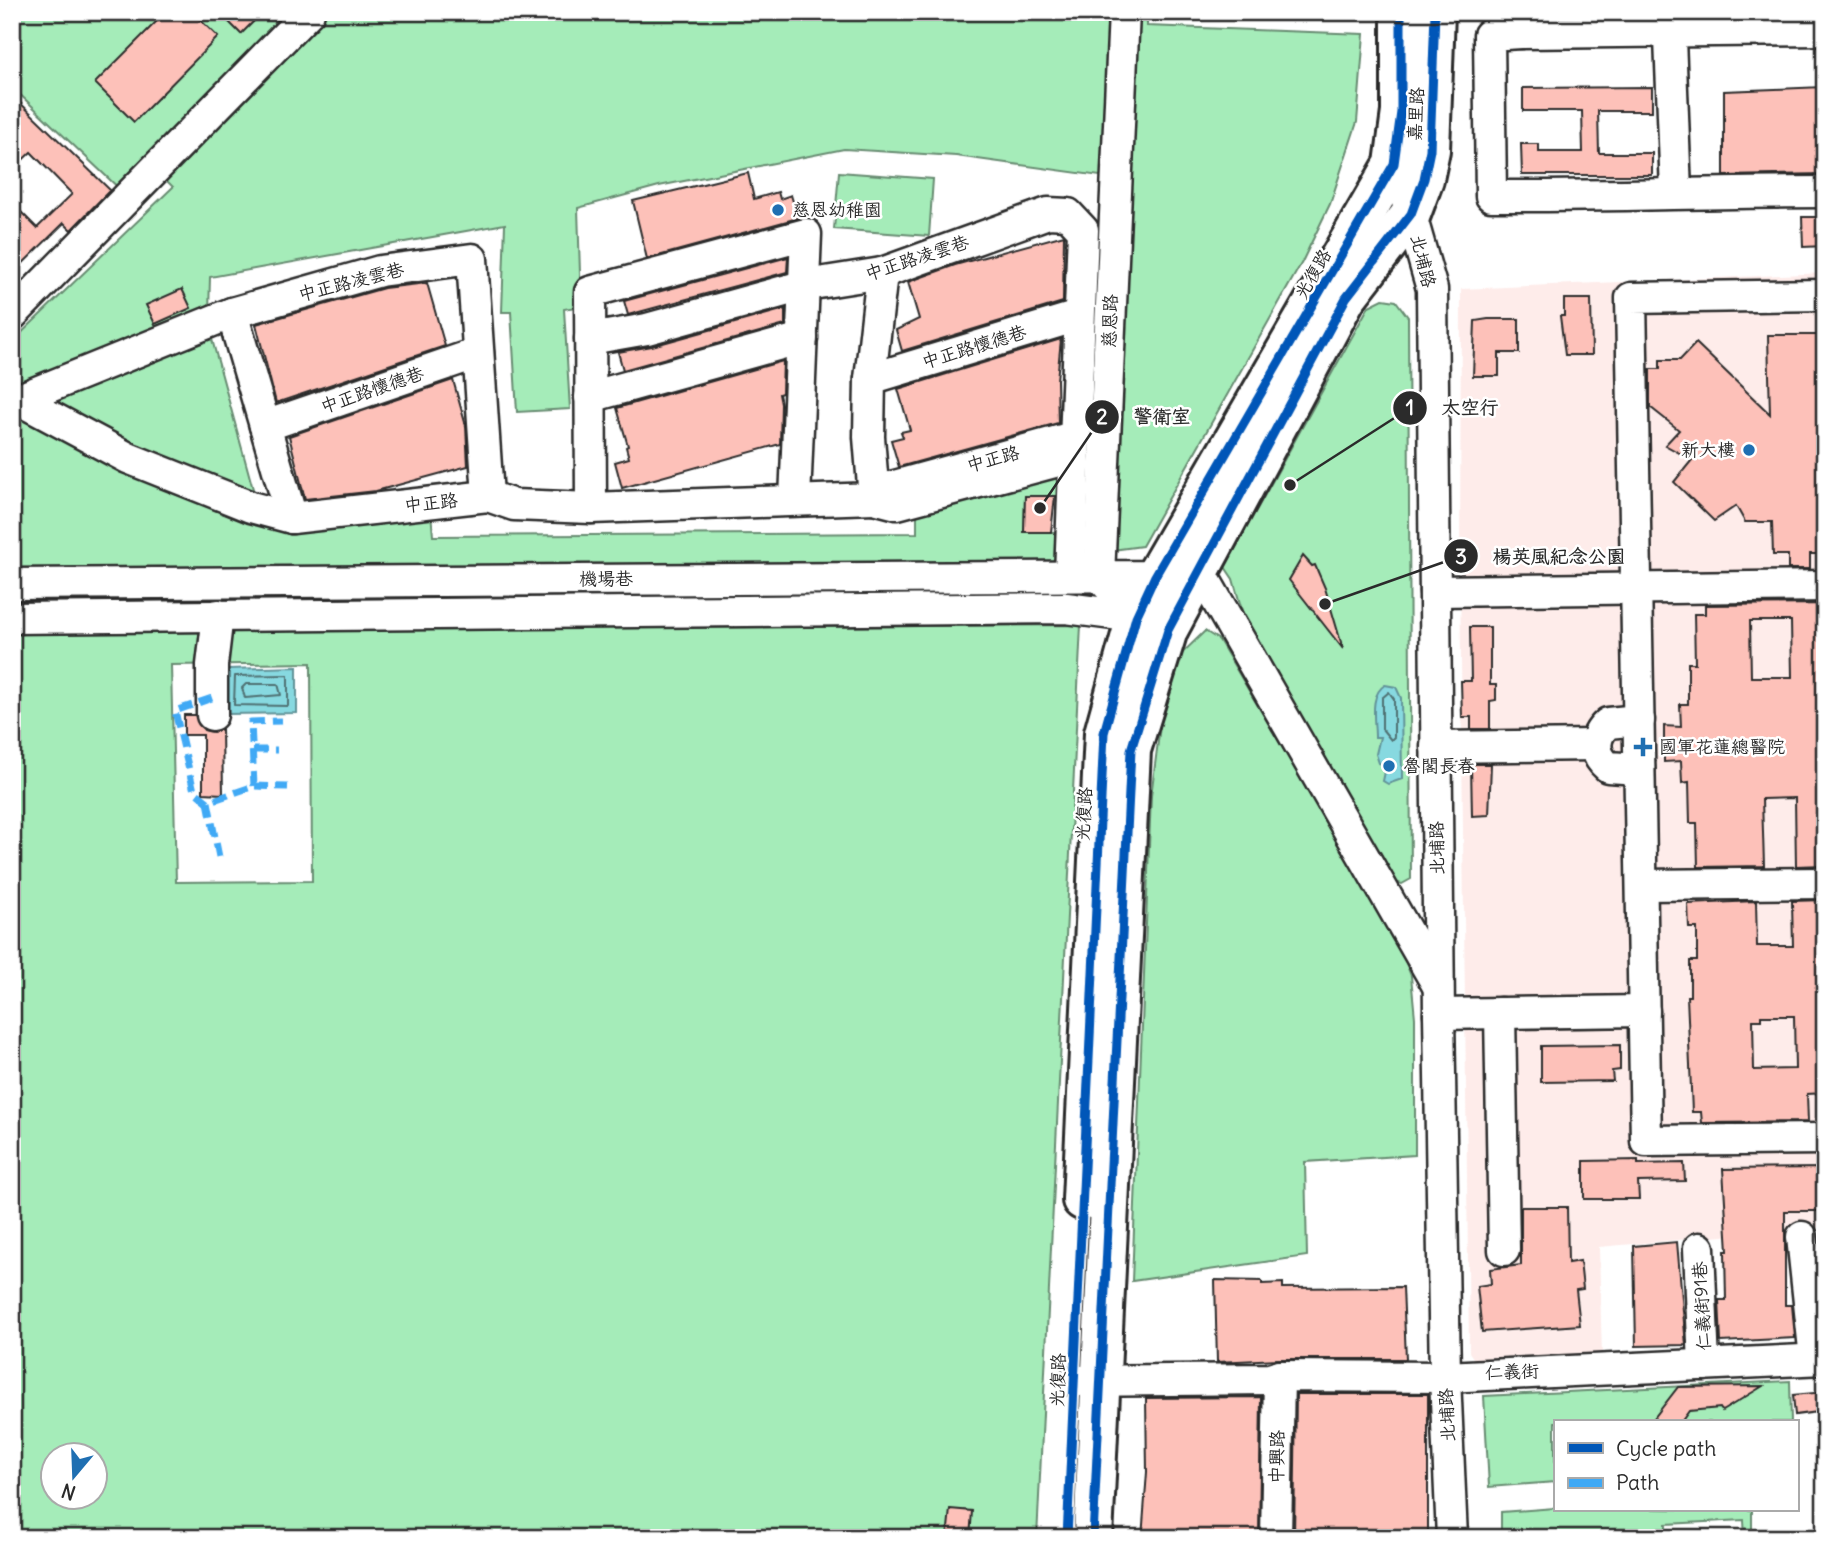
<svg xmlns="http://www.w3.org/2000/svg" width="1837" height="1550" font-family="Delius,'LXGW WenKai TC',sans-serif">
  <rect width="100%" height="100%" fill="#fff"/>
  <filter id="ink" filterUnits="userSpaceOnUse"><feTurbulence type="fractalNoise" baseFrequency=".0143" numOctaves="2"/><feDisplacementMap in="SourceGraphic" scale="14" xChannelSelector="R" yChannelSelector="G"/><feConvolveMatrix kernelMatrix="1 2 1 2 8 2 1 2 1" color-interpolation-filters="sRGB"/></filter>
  <g filter="url(#ink)">
    <polygon fill="#feecea" points="1825,273 1825,1227 1599,1247 1602,1357 1477,1364 1469,1352 1460,570 1461,289"/>
    <g fill="#a5ecb9" stroke="#688c72" stroke-width="2" fill-rule="evenodd">
      <polygon points="12,12 1147,12 1147,26 1364,34 1357,122 1330,204 1302,262 1142,546 1082,554 1108,177 956,156 844,149 659,186 578,208 581,306 564,309 570,409 517,412 511,312 502,312 505,224 210,277 209,313 28,387 12,382 12,342 173,187 152,166 125,194 12,87"/>
      <polygon points="839,172 933,179 929,236 834,229"/>
      <polygon points="1383,299 1396,301 1408,317 1411,879 1402,884 1395,882 1247,628 1233,579 1225,567 1369,306"/>
      <polygon points="210,332 256,500 36,400"/>
      <polygon points="12,406 220,506 431,512 433,536 917,533 917,509 1045,469 1064,475 1063,496 1025,496 1024,532 1061,532 1057,564 12,571"/>
      <path d="M1081 625 1037 1538H12V632ZM311 663 312 881 176 882 171 665ZM52 1456H94V1498H52Z"/>
      <polygon points="1205,631 1219,640 1399,945 1411,976 1415,1018 1415,1155 1305,1162 1307,1256 1132,1281 1151,796 1160,726 1174,661"/>
      <polygon points="1790,1381 1791,1422 1555,1422 1555,1482 1489,1487 1484,1396"/>
      <polygon points="1555,1508 1752,1510 1752,1538 1745,1538 1744,1520 1666,1524 1666,1538 1501,1538 1501,1512"/>
    </g>
    <g fill="#87d9e0" stroke="#629398" stroke-width="2">
      <polygon points="297,667 297,713 227,714 227,669"/>
      <path d="M1385 685 1396 687 1401 698 1402 779 1388 784 1383 781 1386 767 1379 763 1376 754 1380 737H1375C1375 721 1369 694 1385 685Z"/>
    </g>
    <g fill="none" stroke-linecap="round" stroke-linejoin="round">
      <g stroke="#507173" stroke-width="2">
        <polygon points="288,675 288,706 234,705 235,676"/>
        <polygon points="246,684 278,684 281,695 245,698 242,688"/>
        <polygon points="1389,692 1394,699 1394,737 1391,740 1382,729 1382,698"/>
      </g>
    </g>
    <g fill="#fdc1b9" stroke="#2b2b2b" stroke-width="2" fill-rule="evenodd">
      <polygon points="166,12 192,12 218,37 134,122 95,83"/>
      <polygon points="219,12 263,12 241,34"/>
      <polygon points="1652,87 1652,111 1598,111 1599,153 1652,153 1652,175 1522,175 1521,144 1539,144 1539,152 1583,152 1582,111 1523,111 1523,88"/>
      <polygon points="1823,87 1825,174 1724,176 1724,91"/>
      <polygon points="12,95 110,190 71,230 64,223 12,274 12,203 37,228 72,194 31,152 12,170"/>
      <polygon points="748,173 754,199 778,192 780,199 791,195 798,218 647,259 633,201"/>
      <polygon points="1802,217 1825,217 1825,246 1803,247"/>
      <polygon points="1064,235 1063,302 902,351 896,330 919,319 908,282 955,265"/>
      <polygon points="788,257 787,272 628,315 624,301"/>
      <polygon points="427,283 445,346 276,403 256,324 384,288"/>
      <polygon points="182,289 191,308 155,324 146,305"/>
      <polygon points="1564,299 1591,299 1592,355 1565,355 1560,316 1564,316"/>
      <polygon points="785,309 785,325 623,370 618,352 652,346"/>
      <polygon points="1488,319 1519,319 1519,353 1499,353 1499,376 1473,376 1475,321"/>
      <polygon points="1768,335 1825,335 1825,554 1810,554 1810,569 1788,569 1788,555 1773,555 1772,522 1745,522 1736,506 1714,521 1674,482 1692,460 1665,445 1679,430 1650,407 1650,369 1660,369 1660,360 1680,360 1696,343 1770,414"/>
      <polygon points="1061,339 1057,380 1058,423 899,467 891,440 903,437 901,432 910,430 898,389"/>
      <polygon points="783,361 782,393 779,394 781,404 780,444 622,488 615,462 629,458 626,447 628,446 617,408"/>
      <polygon points="453,380 466,426 468,466 376,491 305,499 289,436"/>
      <polygon points="1025,496 1055,496 1051,532 1024,532"/>
      <polygon points="1303,556 1312,566 1315,565 1325,588 1343,649 1289,580"/>
      <path d="M1825 604V865L1796 866 1795 798 1762 799 1764 866 1698 867 1697 823H1690L1689 782 1682 783 1681 761 1664 762V726L1681 727 1680 704H1688V663H1695L1694 614H1705V605ZM1750 621H1791L1792 677H1751Z"/>
      <polygon points="1470,627 1490,627 1490,685 1496,685 1496,700 1490,701 1490,729 1471,729 1471,717 1462,717 1461,681 1471,681"/>
      <polygon points="184,715 195,715 204,730 213,732 222,729 223,794 203,793 203,735 184,735"/>
      <polygon points="1471,764 1491,764 1489,815 1472,816"/>
      <path d="M1825 900V1093L1807 1094 1808 1122 1702 1123 1701 1112H1692L1687 996H1690V961H1697V928H1689L1688 904 1756 901 1757 946H1793L1792 901ZM1761 1016H1794L1795 1069 1754 1070 1753 1020H1761Z"/>
      <polygon points="1620,1045 1620,1070 1612,1071 1613,1081 1541,1082 1541,1046"/>
      <polygon points="1638,1160 1638,1164 1684,1163 1685,1181 1638,1182 1639,1199 1584,1199 1584,1161"/>
      <polygon points="1825,1168 1825,1211 1785,1211 1785,1305 1792,1305 1795,1338 1721,1342 1719,1300 1726,1300 1725,1251 1728,1251 1723,1169"/>
      <polygon points="1521,1207 1567,1207 1568,1263 1580,1261 1583,1289 1576,1290 1580,1325 1482,1332 1477,1286 1491,1284 1490,1269 1521,1265"/>
      <polygon points="1677,1242 1686,1345 1636,1346 1634,1246"/>
      <polygon points="1215,1280 1262,1281 1262,1284 1283,1283 1283,1288 1403,1287 1406,1359 1279,1359 1217,1362"/>
      <polygon points="1763,1386 1722,1411 1720,1408 1689,1411 1681,1422 1651,1422 1678,1387"/>
      <polygon points="1825,1392 1825,1411 1795,1415 1793,1395"/>
      <polygon points="1296,1394 1428,1394 1428,1538 1294,1538"/>
      <polygon points="1261,1397 1259,1538 1142,1538 1147,1472 1146,1398"/>
      <polygon points="950,1509 972,1511 970,1538 947,1538"/>
    </g>
    <g fill="none" stroke-linecap="round" stroke-linejoin="round">
      <defs>
        <g id="minor">
          <polyline points="1520,12 1521,33 1825,30"/>
          <polyline points="1669,13 1676,192"/>
          <path d="M1521 33 1489 35 1491 196C1602 197 1713 192 1825 192"/>
          <polyline points="1406,198 1432,289 1439,1014 1445,1377 1452,1538"/>
          <polyline points="1825,295 1631,298 1646,1141 1825,1139"/>
          <polyline points="232,313 292,518"/>
          <polyline points="12,315 309,12"/>
          <polyline points="590,339 647,329 806,285 882,273 1048,213 1068,214 1083,230 1070,575"/>
          <polyline points="870,379 1078,316"/>
          <polyline points="12,396 128,458 251,507 292,518 488,496 514,505 591,508 874,498 869,437 870,379 882,273"/>
          <polyline points="590,397 802,338"/>
          <polyline points="17,400 232,313 380,271 472,259 488,496"/>
          <polyline points="265,426 478,353"/>
          <polyline points="1073,457 897,504 874,498 891,487 1073,437"/>
          <polyline points="591,508 590,292 806,234 795,500"/>
          <polyline points="12,584 1155,576 1200,571 1438,986"/>
          <polyline points="1113,591 1099,576 1124,12"/>
          <polyline points="1435,591 1825,586"/>
          <polyline points="12,618 1066,608 1136,617 1154,624"/>
          <polyline points="212,715 212,665 218,615"/>
          <path d="M1639 720 1608 723C1592 737 1593 754 1608 767L1639 769"/>
          <polyline points="1436,747 1596,745"/>
          <polyline points="1642,885 1825,883"/>
          <polyline points="1500,1013 1504,1250"/>
          <polyline points="1439,1014 1644,1011"/>
          <polyline points="1802,1237 1815,1359"/>
          <polyline points="1699,1248 1704,1365"/>
          <polyline points="1074,1381 1269,1379 1279,1376 1445,1377 1825,1359"/>
          <polyline points="1276,1538 1279,1376"/>
        </g>
        <g id="major">
          <polyline points="1082,1200 1104,733 1136,617 1155,576 1394,164 1401,112 1401,12"/>
          <polyline points="1093,1538 1131,750 1168,630 1346,298 1411,214 1424,179 1430,150 1435,12"/>
        </g>
      </defs>
      <use href="#minor" stroke="#2b2b2b" stroke-width="35"/>
      <use href="#major" stroke="#2b2b2b" stroke-width="44"/>
      <use href="#minor" stroke="#fff" stroke-width="30"/>
      <use href="#major" stroke="#fff" stroke-width="38"/>
      <g stroke="#3fa9f5" stroke-width="7" stroke-dasharray="14 7" stroke-linecap="butt">
        <polyline points="212,698 175,711 194,791 208,802 254,786 288,787"/>
        <polyline points="253,750 277,750"/>
        <polyline points="254,786 251,722 282,721"/>
        <polyline points="208,802 220,862"/>
      </g>
      <defs>
        <g id="cycleway">
          <polyline points="1067,1538 1104,733 1136,617 1155,576 1394,164 1401,112 1401,12"/>
          <polyline points="1093,1538 1131,750 1168,630 1346,298 1411,214 1424,179 1430,150 1435,12"/>
        </g>
      </defs>
      <use href="#cycleway" stroke="#fff" stroke-width="13"/>
      <use href="#cycleway" stroke="#0057b8" stroke-width="9"/>
    </g>
  </g>
  <g fill="#1f6fb2" stroke="#fff" stroke-width="2.5">
    <circle cx="778" cy="210" r="7"/>
    <circle cx="1749" cy="450" r="7"/>
    <path d="M1639.5 736.5h7v7h7v7h-7v7h-7v-7h-7v-7h7z"/>
    <circle cx="1389" cy="766" r="7"/>
  </g>
  <g text-anchor="middle" stroke-width="5" stroke-linejoin="round" paint-order="stroke">
    <g font-size="18" fill="#2b2b2b" stroke="#fff">
      <text transform="translate(1416 114) rotate(-87)" y="6">嘉里路</text>
      <text transform="translate(917 258) rotate(-18)" y="6">中正路凌雲巷</text>
      <text transform="translate(1423 261) rotate(76)" y="6">北埔路</text>
      <text transform="translate(1313 274) rotate(-60)" y="6">光復路</text>
      <text transform="translate(351 282) rotate(-14)" y="6">中正路凌雲巷</text>
      <text transform="translate(1110 321) rotate(-88)" y="6">慈恩路</text>
      <text transform="translate(974 347) rotate(-17)" y="6">中正路懷德巷</text>
      <text transform="translate(372 390) rotate(-19)" y="6">中正路懷德巷</text>
      <text transform="translate(993 459) rotate(-15)" y="6">中正路</text>
      <text transform="translate(431 503) rotate(-6)" y="6">中正路</text>
      <text x="606" y="585">機場巷</text>
      <text transform="translate(1084 814) rotate(-87)" y="6">光復路</text>
      <text transform="translate(1437 848) rotate(-91)" y="6">北埔路</text>
      <text transform="translate(1702 1306) rotate(-93)" y="6">仁義街91巷</text>
      <text transform="translate(1512 1372) rotate(-2)" y="6">仁義街</text>
      <text transform="translate(1058 1380) rotate(-88)" y="6">光復路</text>
      <text transform="translate(1447 1415) rotate(-93)" y="6">北埔路</text>
      <text transform="translate(1277 1457) rotate(-89)" y="6">中興路</text>
    </g>
    <g font-size="18" fill="#2b2b2b" stroke="#fff" text-anchor="start">
      <text x="792" y="216">慈恩幼稚園</text>
      <text x="1735" y="456" text-anchor="end">新大樓</text>
      <text x="1659" y="753">國軍花蓮總醫院</text>
      <text x="1403" y="772">魯閣長春</text>
    </g>
  </g>
  <path fill="none" stroke="#2b2b2b" stroke-width="2.5" d="M1290 485L1410 408M1040 508L1102 417M1325 604L1461 556"/>
  <g fill="#2b2b2b" stroke="#fff" stroke-width="2.5">
    <circle cx="1290" cy="485" r="7"/>
    <circle cx="1040" cy="508" r="7"/>
    <circle cx="1325" cy="604" r="7"/>
    <circle cx="1410" cy="408" r="18"/>
    <circle cx="1102" cy="417" r="18"/>
    <circle cx="1461" cy="556" r="18"/>
  </g>
  <g font-size="21" text-anchor="middle" font-weight="bold" fill="#fff">
    <text x="1410" y="415">1</text>
    <text x="1102" y="424">2</text>
    <text x="1461" y="564">3</text>
  </g>
  <g font-size="19" text-anchor="middle" font-weight="bold" fill="#2b2b2b" stroke="#fff" stroke-width="5" stroke-linejoin="round" paint-order="stroke">
    <text x="1470" y="414">太空行</text>
    <text x="1162" y="423">警衛室</text>
    <text x="1559" y="563">楊英風紀念公園</text>
  </g>
  <rect width="1837" height="1550" fill="none" stroke="#fff" stroke-width="42"/>
  <rect x="21" y="21" width="1795" height="1508" fill="none" stroke="#2b2b2b" stroke-width="2.5" filter="url(#ink)"/>
  <rect x="1554" y="1420" width="245" height="91" fill="#ffffff" stroke="#aaaaaa" stroke-width="2"/>
  <rect x="1568" y="1443" width="35" height="10" fill="#0057b8" stroke="#aaaaaa" stroke-width="2"/>
  <text x="1616" y="1456" font-size="21" fill="#2b2b2b">Cycle path</text>
  <rect x="1568" y="1478" width="35" height="10" fill="#3fa9f5" stroke="#aaaaaa" stroke-width="2"/>
  <text x="1616" y="1490" font-size="21" fill="#2b2b2b">Path</text>
  <g transform="translate(74 1476) rotate(199)"><circle r="33" fill="#ffffff" stroke="#aaaaaa" stroke-width="2"/>
  <path d="M0-5L12 26L0 18L-12 26Z" fill="#1f6fb2"/>
  <text y="-10" font-size="19" font-weight="bold" text-anchor="middle" fill="#2b2b2b">N</text>
  </g>
</svg>
